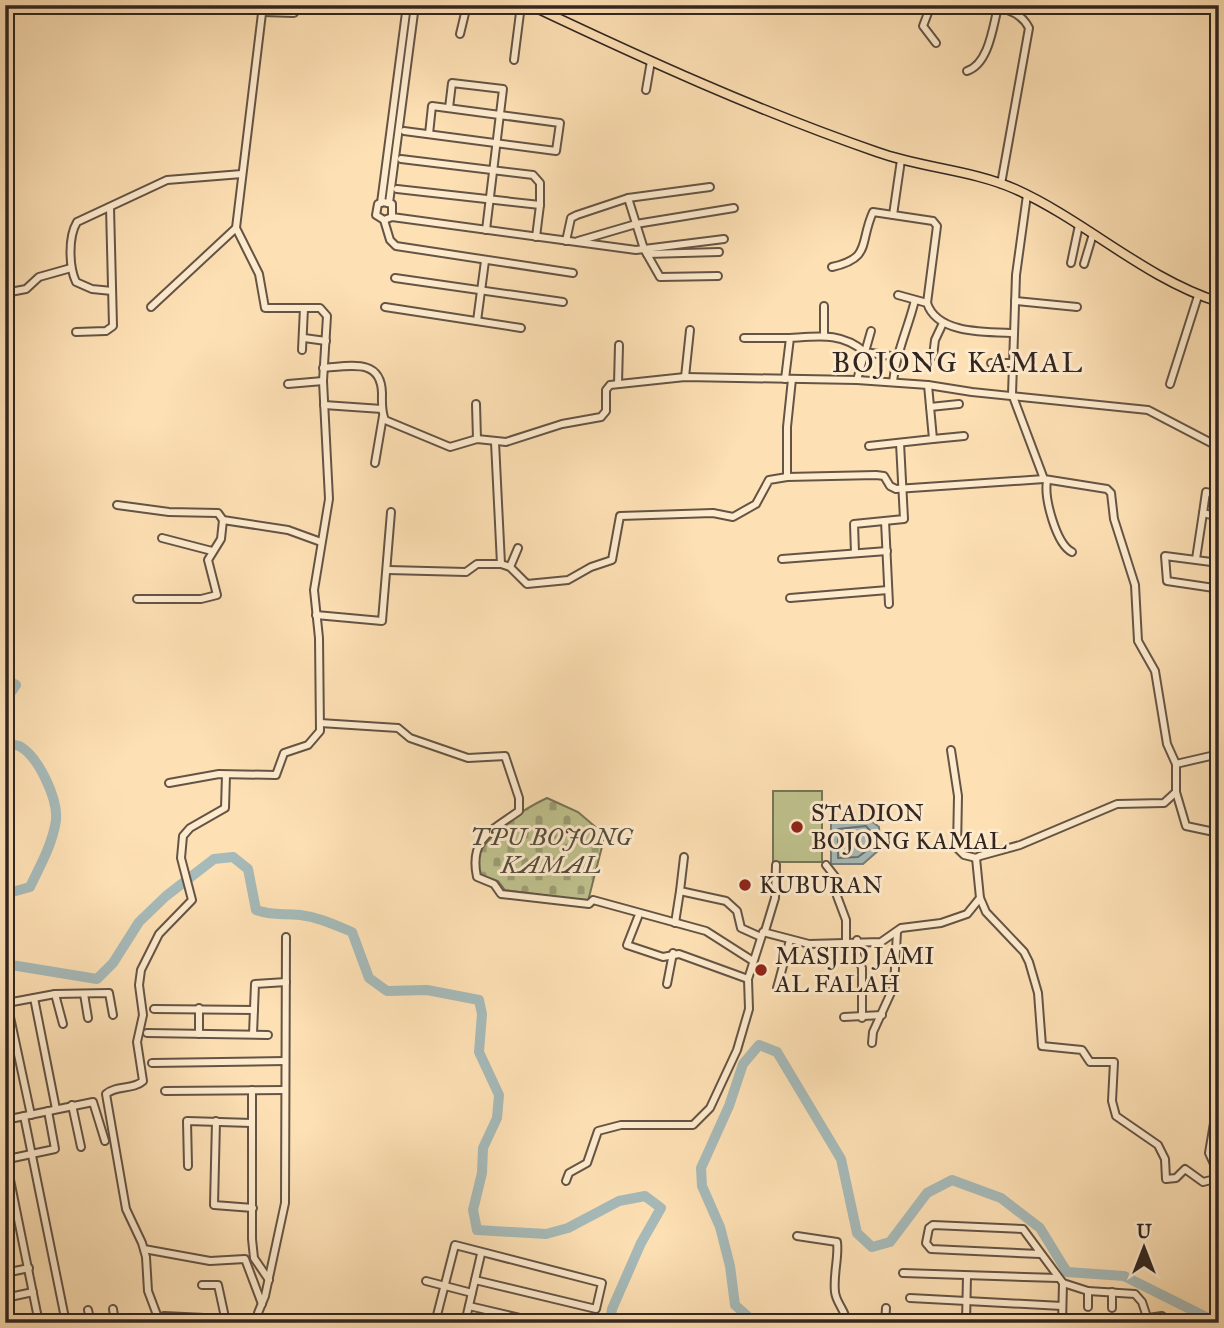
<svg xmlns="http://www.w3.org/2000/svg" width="1224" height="1328" font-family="'IM FELL Great Primer',serif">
  <defs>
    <pattern id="cemetery-stones" width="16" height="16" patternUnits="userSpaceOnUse" patternTransform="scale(1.75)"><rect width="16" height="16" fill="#bfc28e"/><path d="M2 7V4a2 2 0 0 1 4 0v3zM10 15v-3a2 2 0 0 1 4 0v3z" fill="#9c9d74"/></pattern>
  </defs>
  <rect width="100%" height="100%" fill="#fde0b4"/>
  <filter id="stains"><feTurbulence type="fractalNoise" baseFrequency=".00286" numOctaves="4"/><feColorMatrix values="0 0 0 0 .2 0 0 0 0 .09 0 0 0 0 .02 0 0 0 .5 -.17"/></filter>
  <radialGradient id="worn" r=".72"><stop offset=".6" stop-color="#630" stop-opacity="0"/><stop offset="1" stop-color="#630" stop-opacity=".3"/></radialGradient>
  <path fill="url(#cemetery-stones)" stroke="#787457" stroke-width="2" d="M547 798 578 812 605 835 588 901 505 890 498 881 480 875 476 858C489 833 521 810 547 798Z"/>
  <rect fill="#bfc28e" stroke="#787457" stroke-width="2" x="773" y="791" width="49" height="71"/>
  <polygon fill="#a6bab9" stroke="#777e7c" stroke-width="2" points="831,818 839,821 843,818 869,819 879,827 880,849 863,864 831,864"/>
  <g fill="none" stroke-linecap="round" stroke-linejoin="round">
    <polygon stroke="#6c706c" stroke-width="2" points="866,826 872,833 873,846 858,857 838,858 838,829"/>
    <g stroke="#a6bab9" stroke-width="10">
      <polyline points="5,679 16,685 5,701"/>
      <path d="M5 744C10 745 17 744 21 747 39 758 58 799 56 820 53 843 40 866 30 887L5 894"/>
      <path d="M5 964 97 979 113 963 139 922 166 896 214 859 233 857 248 869 256 910C272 916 283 913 300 915 319 917 335 925 352 932L369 978 387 991 427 990 479 1000 482 1014 479 1052 499 1095 497 1118 483 1148 482 1173 473 1210 477 1230 546 1234 568 1228 619 1201 645 1196 661 1208 641 1243 612 1309 610 1323"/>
      <polyline points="755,1323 735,1305 730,1266 720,1227 702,1186 701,1168 729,1106 743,1064 759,1045 777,1052 841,1159 857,1233 872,1247 890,1242 927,1193 952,1180 1001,1198 1040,1228 1067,1272 1124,1276 1218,1323"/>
    </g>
    <defs>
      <g id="minor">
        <polyline points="931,5 923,26 936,43"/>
        <path d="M974 5C994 7 1019 7 1029 28L1001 184"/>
        <polyline points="263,12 294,13 298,5"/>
        <polyline points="460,34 467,5"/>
        <polyline points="514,60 521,5"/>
        <path d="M967 71C989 64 993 26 998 7"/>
        <polyline points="646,90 651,61"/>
        <polyline points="449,108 452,83 503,89 486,230"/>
        <polyline points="404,131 556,151 560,123 432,106 429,134"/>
        <polyline points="401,159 533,175 540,183 540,205"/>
        <polyline points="397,189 540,205 536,237"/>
        <polyline points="1027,195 1016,275 1012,394 1044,479 1107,489 1111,493 1114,519 1135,585 1138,641 1155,671 1167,744 1176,764 1176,792 1164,803 1117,804 1020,845 980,856 976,858 980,898 986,912 1024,952 1029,962 1038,993 1042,1046 1082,1050 1090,1062 1114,1062 1112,1101 1116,1116 1158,1145 1165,1159 1166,1179 1176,1178 1185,1169 1203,1182 1219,1178"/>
        <polyline points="628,198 644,249 660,277 718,276"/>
        <polyline points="381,203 407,5"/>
        <polyline points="389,203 415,5"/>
        <polyline points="893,215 901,160"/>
        <polyline points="392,217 392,204 383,202 378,204 376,215 384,220 392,217 636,250 724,239"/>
        <polyline points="384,220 390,240 396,246 573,273"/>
        <polyline points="566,241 571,218 577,215 628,198 710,187"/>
        <polyline points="578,241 636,224 734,208"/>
        <polyline points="647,254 719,252"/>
        <polyline points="1071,263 1079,225"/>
        <polyline points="1084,264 1093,234"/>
        <path d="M832 267C872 258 859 243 873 212L933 221 937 226 927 303"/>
        <polyline points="395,278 563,302"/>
        <path d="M112 291 92 289 76 282C69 267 68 237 77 222L167 180 242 174"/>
        <polyline points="5,293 26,289 39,277 71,268"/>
        <path d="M898 295 927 303C937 334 985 332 1014 333"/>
        <polyline points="1015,301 1077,307"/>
        <polyline points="151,307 236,228"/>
        <polyline points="385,307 521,328"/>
        <polyline points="477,321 485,261"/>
        <polyline points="871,331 865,352 897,357"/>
        <polyline points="76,332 106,331 113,326 110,207"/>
        <polyline points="824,335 824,306"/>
        <polyline points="304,338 326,341"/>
        <polyline points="744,338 790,338"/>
        <polyline points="302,350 304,308"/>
        <polyline points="933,356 935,340 943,323"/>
        <polyline points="991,363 1013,363"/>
        <path d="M323 368C351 366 381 358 382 393 382 402 381 411 385 420L450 447 477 439 506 442 562 424 601 417 606 411V390L610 385 685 377 857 380 928 385 972 392 1148 410 1219 447"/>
        <polyline points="685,377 690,330"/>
        <path d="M785 379 790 338C819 336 841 332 865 352L857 380"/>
        <polyline points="792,379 787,427 787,477 876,475 884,476 890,486 896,489 1044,479"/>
        <path d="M893 382C896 352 908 329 915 300"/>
        <polyline points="288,384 323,381"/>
        <polyline points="618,384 619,345"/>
        <polyline points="1170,384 1198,296"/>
        <polyline points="476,404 477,439"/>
        <polyline points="324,405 382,409"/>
        <polyline points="930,407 959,404"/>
        <polyline points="933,439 964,436"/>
        <polyline points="495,442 501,564"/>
        <polyline points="869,446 933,439 928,385"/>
        <polyline points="375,463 383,416"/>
        <path d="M1047 481C1044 498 1056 544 1072 552"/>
        <polyline points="1219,495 1206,492 1203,513 1219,517"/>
        <polyline points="117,505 169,512 218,513 223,520"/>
        <polyline points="885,521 889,604"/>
        <polyline points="162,538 212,551"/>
        <polyline points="855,553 854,524 904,519 900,443"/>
        <polyline points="782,559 887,551"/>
        <polyline points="1196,559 1203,513"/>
        <polyline points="1219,563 1165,556 1167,581 1214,588 1219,565"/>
        <polyline points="510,567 518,548"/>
        <polyline points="388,570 466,572 477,564 501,564 510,567 527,584 568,580 591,567 612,560 620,516 713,513 733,517 756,504 769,480 787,477"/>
        <polyline points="790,598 888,590"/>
        <polyline points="137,599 201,599 217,595 208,560 221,539 223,520 288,530 321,542"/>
        <polyline points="316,615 382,621 391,512"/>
        <path d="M320 723 398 728 410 738 468 758 505 756 519 798V811C491 831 469 839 477 877L494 884 501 894 589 904 593 900 706 931 753 961"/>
        <polyline points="951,750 958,796 957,848 964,855 976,858"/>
        <polyline points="1176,764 1219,754"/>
        <polyline points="169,783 219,774 276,775 284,753 308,745 320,731 319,638 314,590 329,499 323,381 327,316 320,308 265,308 259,274 236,228 263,5"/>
        <polyline points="1176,792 1186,826 1219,833"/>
        <polyline points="684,857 680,891 726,901 737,911 741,928 761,937"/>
        <polyline points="826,865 837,879 837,896 846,920 846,941"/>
        <polyline points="638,917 627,945 663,957 679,954 748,979"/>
        <polyline points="675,923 680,891"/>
        <polyline points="765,931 775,898 776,865"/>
        <polyline points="857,940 857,955 862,968 862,1018"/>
        <polyline points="667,984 673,953"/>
        <polyline points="777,988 790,940"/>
        <polyline points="55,994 63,1024"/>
        <polyline points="84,994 88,1018"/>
        <polyline points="34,998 56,1109"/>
        <polyline points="199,1008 199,1034"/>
        <polyline points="154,1009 254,1010"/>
        <polyline points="844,1017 882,1015"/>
        <polyline points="147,1033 268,1035"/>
        <polyline points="253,1034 255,984 286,982"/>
        <polyline points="872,1043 873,1032 894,986 897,932"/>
        <polyline points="152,1063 285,1061"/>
        <polyline points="252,1090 252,1239 254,1258 269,1280"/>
        <polyline points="165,1091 285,1090"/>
        <polyline points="1219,1093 1209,1153 1219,1175"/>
        <polyline points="72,1105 81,1147"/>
        <polyline points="31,1115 7,1003 55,994 109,993 113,1015"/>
        <polyline points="24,1116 66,1323"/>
        <polyline points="5,1120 93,1102 105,1141"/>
        <polyline points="216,1121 214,1205 253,1208"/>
        <polyline points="5,1155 39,1323"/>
        <polyline points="8,1159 55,1149 48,1111"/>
        <polyline points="188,1166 187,1121 252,1123"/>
        <polyline points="566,1181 569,1173 587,1163 598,1131 621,1125 693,1125 710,1108 737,1050 749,1009 748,979 763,932 809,944 881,942 901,928 941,923 967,914 980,898"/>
        <path d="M797 1236 837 1242C839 1258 833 1274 835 1292 836 1303 846 1311 847 1323"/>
        <polyline points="144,1249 210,1261 245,1259 262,1304"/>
        <polyline points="1040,1254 931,1249 926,1243 929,1228 933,1225 1023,1229 1063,1283 1088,1291 1135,1294 1142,1302 1149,1323"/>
        <polyline points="5,1273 29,1268"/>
        <polyline points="903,1273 1058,1278"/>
        <polyline points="426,1281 472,1293"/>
        <polyline points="202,1285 218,1285 226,1322"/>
        <polyline points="1088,1291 1088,1307"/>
        <polyline points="1112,1292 1112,1308"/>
        <polyline points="5,1298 33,1292"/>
        <polyline points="910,1298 1062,1306"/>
        <polyline points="469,1306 541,1323"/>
        <polyline points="113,1309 115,1323"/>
        <polyline points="88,1310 91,1323"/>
        <polyline points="164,1316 225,1319"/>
        <polyline points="1148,1318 1162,1316 1172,1323"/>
        <polyline points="11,1323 38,1318"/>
        <path d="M160 1323 148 1291 146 1257 142 1243 126 1209 106 1094C116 1085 133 1090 143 1081L137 1042 143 1015 139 985 141 970 159 934 192 900 181 858 183 836 190 828 225 808 226 775"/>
        <polyline points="259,1323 258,1313 265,1296 285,1203 286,937"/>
        <polyline points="435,1323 455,1245 602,1283 596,1309 475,1280"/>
        <polyline points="465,1323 481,1254"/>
        <polyline points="885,1323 886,1308"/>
        <polyline points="966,1323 967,1276"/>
        <polyline points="1062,1323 1063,1283"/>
      </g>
      <path id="major" d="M530 5C644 59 758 111 877 152 922 168 972 170 1015 189 1086 221 1144 278 1219 302"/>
    </defs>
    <use href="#minor" stroke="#645445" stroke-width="10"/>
    <use href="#major" stroke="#312520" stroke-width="11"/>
    <use href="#minor" stroke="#feebce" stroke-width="6"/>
    <use href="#major" stroke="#fde0b4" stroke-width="8"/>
  </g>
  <g fill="#8f2418" stroke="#feebce" stroke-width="2.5">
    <circle cx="797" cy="827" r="7"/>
    <circle cx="745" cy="885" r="7"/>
    <circle cx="761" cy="970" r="7"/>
  </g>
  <g text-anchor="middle" stroke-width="6" stroke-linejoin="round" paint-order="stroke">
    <g font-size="24" fill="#312520" stroke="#feebce" text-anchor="start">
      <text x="811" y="821">STADION<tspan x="811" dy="28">BOJONG KAMAL</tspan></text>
      <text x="759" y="893">KUBURAN</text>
      <text x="775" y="964">MASJID JAMI<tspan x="775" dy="28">AL FALAH</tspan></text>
    </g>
    <g font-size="24" font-style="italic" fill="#544c3c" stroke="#feebce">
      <text x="551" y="845">TPU BOJONG<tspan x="551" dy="28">KAMAL</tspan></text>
    </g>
    <g font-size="28" letter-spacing="2" fill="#312520" stroke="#feebce">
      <text x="958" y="372">BOJONG KAMAL</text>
    </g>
  </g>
  <rect width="1224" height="1328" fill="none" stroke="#fde0b4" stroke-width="28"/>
  <rect x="7" y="7" width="1210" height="1314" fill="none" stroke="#312520" stroke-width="3.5"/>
  <rect x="14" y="14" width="1196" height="1300" fill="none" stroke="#312520" stroke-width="2"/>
  <g transform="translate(1144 1248)" stroke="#feebce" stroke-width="5" paint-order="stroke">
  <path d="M0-5L12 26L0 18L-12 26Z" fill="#312520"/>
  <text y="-10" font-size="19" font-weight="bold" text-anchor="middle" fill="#312520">U</text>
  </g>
  <rect width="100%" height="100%" filter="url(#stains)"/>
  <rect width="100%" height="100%" fill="url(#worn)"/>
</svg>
